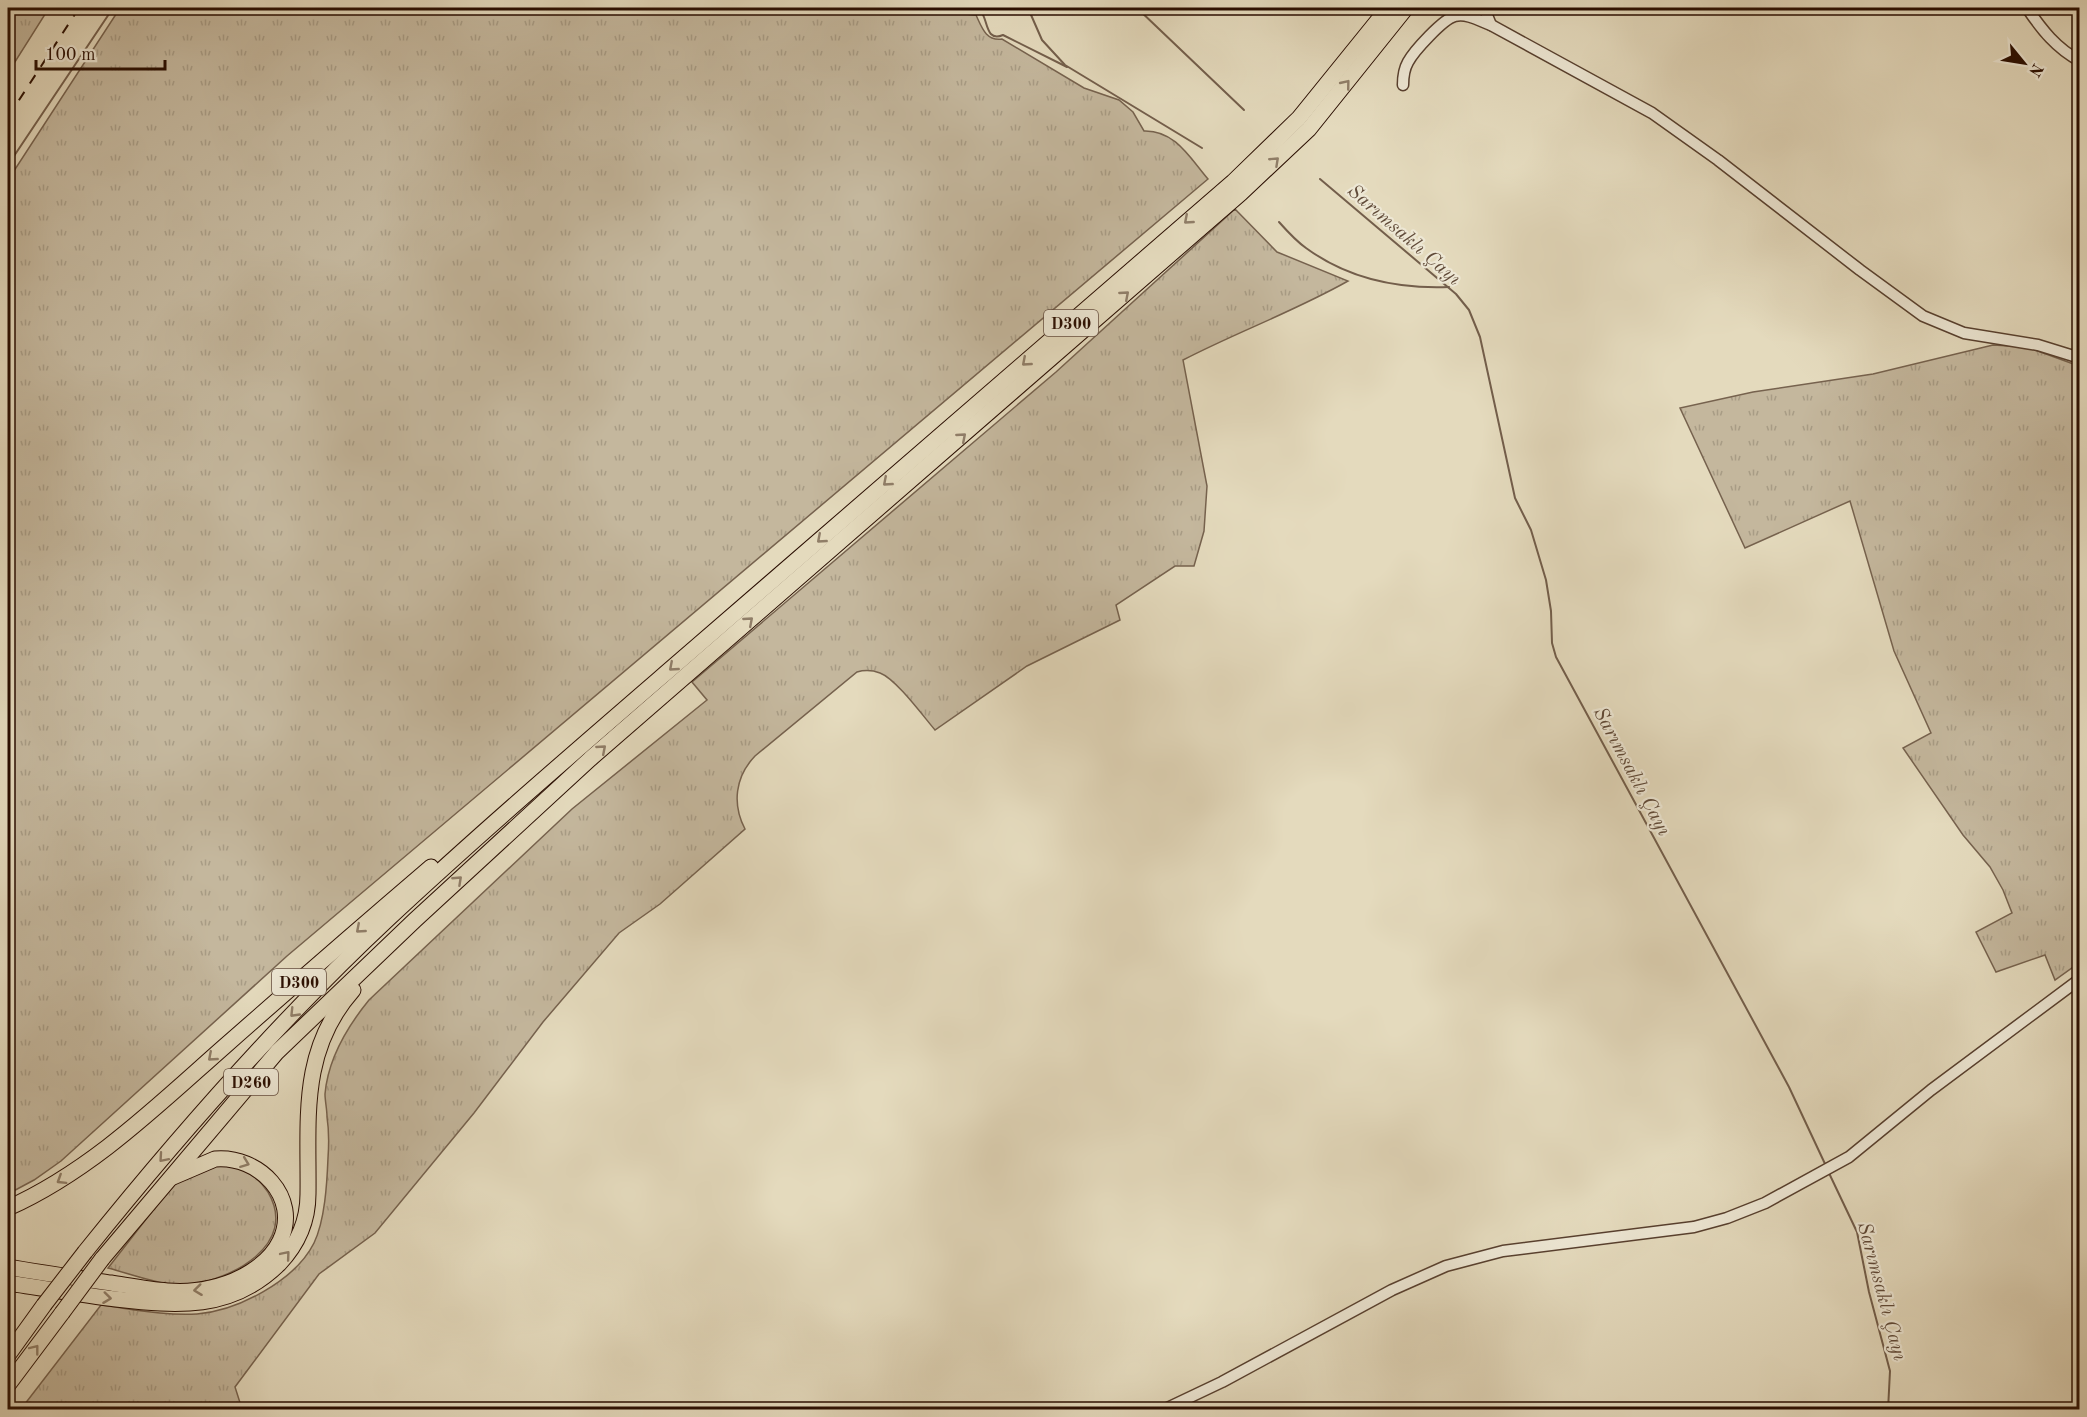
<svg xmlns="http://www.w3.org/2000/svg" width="2087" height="1417" font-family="'Old Standard TT',serif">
  <defs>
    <pattern id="grass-tufts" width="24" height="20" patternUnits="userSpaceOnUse" patternTransform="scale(1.5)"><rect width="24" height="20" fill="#c4b79d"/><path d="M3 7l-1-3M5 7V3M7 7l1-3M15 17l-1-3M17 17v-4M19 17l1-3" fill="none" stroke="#a89c85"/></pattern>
  </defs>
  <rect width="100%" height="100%" fill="#e4dabd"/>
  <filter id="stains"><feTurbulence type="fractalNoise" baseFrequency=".00333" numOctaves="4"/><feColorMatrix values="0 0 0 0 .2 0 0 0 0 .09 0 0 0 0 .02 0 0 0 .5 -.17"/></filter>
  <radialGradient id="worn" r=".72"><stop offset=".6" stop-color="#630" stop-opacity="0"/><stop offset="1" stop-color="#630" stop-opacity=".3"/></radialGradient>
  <g fill="url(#grass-tufts)" stroke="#76624e" stroke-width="1.5">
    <polygon points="8,8 49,8 8,73"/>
    <path d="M120 8H928L935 10 958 8 965 14 976 15C982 28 986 41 1002 39L1084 88 1119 100 1133 112 1144 131C1175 130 1190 158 1208 179L287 956 61 1161 34 1180 8 1194V180Z"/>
    <path d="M1235 209 1277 252 1348 281C1295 311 1237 332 1183 360L1207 486 1204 531 1194 566H1175L1116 605 1120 620 1027 666 935 730C923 716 896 679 880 673 872 670 864 670 857 672L755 756C735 777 732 804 745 829L660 904 619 933 543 1022 474 1113 375 1233 319 1274 235 1387 242 1409H21L101 1305C132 1309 165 1316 197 1314 237 1311 295 1281 314 1243 325 1220 327 1183 328 1158 329 1144 329 1130 327 1117 327 1109 325 1101 325 1094 328 1059 347 1027 369 1000L572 809 707 700 692 682 1056 372Z"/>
    <polygon points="1993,345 2027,347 2079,366 2080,962 2055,980 2045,955 1996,972 1976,932 2012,913 2003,890 1990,867 1963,835 1903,748 1931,733 1894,651 1850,501 1745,548 1680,408 1753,392 1873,374"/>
    <path d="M200 1166C211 1166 226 1163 237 1167 249 1170 261 1181 268 1192 299 1245 231 1280 188 1285 165 1287 131 1274 108 1268L175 1182Z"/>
  </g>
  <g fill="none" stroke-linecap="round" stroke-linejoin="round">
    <g stroke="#735e4b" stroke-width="2">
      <path d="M969 8 982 13C988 22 986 42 1003 35L1067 67"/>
      <polyline points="1028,8 1042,40 1065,65 1202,148"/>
      <polyline points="1137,8 1244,110"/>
      <polyline points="8,165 113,8"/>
      <polyline points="1320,179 1456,294 1469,310 1480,337 1515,498 1531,530 1546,580 1551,611 1552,643 1556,657 1789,1087 1826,1166"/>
      <path d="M1279 222C1287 231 1296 241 1306 248 1347 278 1398 289 1449 287"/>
      <polyline points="1828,1171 1857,1232 1869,1292 1890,1371 1888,1410"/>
    </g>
    <defs>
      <g id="minor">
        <polyline points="1484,8 1491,25"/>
        <path d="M2027 8C2042 30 2056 48 2080 61"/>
        <path d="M1403 85C1403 77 1404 69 1408 62 1414 51 1443 19 1455 16 1467 13 1480 21 1491 25L1652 113 1718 160 1860 270 1923 316 1964 333 2038 345 2080 358"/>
        <polyline points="1163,1410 1222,1382 1392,1290 1446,1266 1503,1251 1694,1227 1727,1218 1765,1203 1849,1157 1931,1090 2080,979"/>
      </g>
      <g id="highway">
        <path d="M8 1208C91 1171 158 1105 225 1046 293 986 362 926 431 867"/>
        <path d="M85 1252C179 1135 279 1021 388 919 488 826 592 737 696 647 874 492 1054 338 1233 182L1299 118 1388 8"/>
        <polyline points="102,1259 277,1052 415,920 590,759 1241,193 1309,129 1406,8"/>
        <path d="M8 1267C42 1273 77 1278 111 1283 143 1288 178 1296 210 1288 236 1283 268 1266 280 1241 301 1197 258 1155 215 1159L173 1177"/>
        <path d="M8 1283C44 1288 80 1295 116 1299 177 1306 231 1311 279 1264 297 1245 308 1221 308 1194 309 1120 299 1051 353 990"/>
        <polyline points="8,1355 44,1305"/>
        <polyline points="8,1385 62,1313"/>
      </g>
    </defs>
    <use href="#minor" stroke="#58402f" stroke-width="13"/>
    <use href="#highway" stroke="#290d00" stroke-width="17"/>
    <use href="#minor" stroke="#ede7d4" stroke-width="10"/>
    <use href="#highway" stroke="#e4dabd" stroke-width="15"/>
    <polyline stroke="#290d00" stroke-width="2" stroke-dasharray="10 10" stroke-linecap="butt" points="8,117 79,8"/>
    <defs>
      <g id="highway-bridge">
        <polyline points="44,1305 85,1252"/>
        <polyline points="62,1313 102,1259"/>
      </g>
    </defs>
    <use href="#highway-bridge" stroke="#290d00" stroke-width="17" stroke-linecap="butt"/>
    <use href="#highway-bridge" stroke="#e4dabd" stroke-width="15"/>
  </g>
  <defs><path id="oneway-chevron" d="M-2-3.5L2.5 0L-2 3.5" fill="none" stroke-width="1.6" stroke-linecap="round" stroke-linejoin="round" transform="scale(1.5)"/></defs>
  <g stroke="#907e68">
    <use href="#oneway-chevron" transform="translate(1346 84) rotate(-51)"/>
    <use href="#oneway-chevron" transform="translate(1275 161) rotate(-43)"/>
    <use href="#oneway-chevron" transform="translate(1188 220) rotate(139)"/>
    <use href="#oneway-chevron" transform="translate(1125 295) rotate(-41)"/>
    <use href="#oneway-chevron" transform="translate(1026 362) rotate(139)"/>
    <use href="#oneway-chevron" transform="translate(962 437) rotate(-41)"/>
    <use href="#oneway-chevron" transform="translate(887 482) rotate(139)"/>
    <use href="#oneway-chevron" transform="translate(821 539) rotate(139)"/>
    <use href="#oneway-chevron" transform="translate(749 621) rotate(-41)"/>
    <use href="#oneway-chevron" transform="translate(673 667) rotate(139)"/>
    <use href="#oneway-chevron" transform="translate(602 749) rotate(-41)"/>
    <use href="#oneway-chevron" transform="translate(458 880) rotate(-43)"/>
    <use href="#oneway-chevron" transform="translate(360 929) rotate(139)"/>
    <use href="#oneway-chevron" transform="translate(294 1013) rotate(134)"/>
    <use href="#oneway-chevron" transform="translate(212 1057) rotate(139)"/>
    <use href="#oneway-chevron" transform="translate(163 1158) rotate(131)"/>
    <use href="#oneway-chevron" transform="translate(245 1163) rotate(21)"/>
    <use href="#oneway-chevron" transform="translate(61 1180) rotate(148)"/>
    <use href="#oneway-chevron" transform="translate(286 1255) rotate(-50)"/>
    <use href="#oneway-chevron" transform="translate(198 1290) rotate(173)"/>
    <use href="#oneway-chevron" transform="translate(107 1298) rotate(7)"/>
    <use href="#oneway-chevron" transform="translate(35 1349) rotate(-52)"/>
  </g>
  <g text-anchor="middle" stroke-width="4.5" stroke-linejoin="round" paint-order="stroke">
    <g fill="#ede7d4" stroke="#644e40" stroke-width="1.5">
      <rect x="1044" y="310" width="54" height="26" rx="4.5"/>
      <rect x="272" y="969" width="54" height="26" rx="4.5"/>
      <rect x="224" y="1069" width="54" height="26" rx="4.5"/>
    </g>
    <g font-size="16" font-weight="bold" fill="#290d00">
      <text x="1071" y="329">D300</text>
      <text x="299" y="988">D300</text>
      <text x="251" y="1088">D260</text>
    </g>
    <g font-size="20" font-style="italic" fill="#604a38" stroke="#ede7d4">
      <text transform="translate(1405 234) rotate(41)" y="7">Sarımsaklı Çayı</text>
      <text transform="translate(1633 771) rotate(62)" y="7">Sarımsaklı Çayı</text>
      <text transform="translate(1883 1291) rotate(75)" y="7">Sarımsaklı Çayı</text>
    </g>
  </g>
  <rect width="2087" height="1417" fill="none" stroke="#e4dabd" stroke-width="30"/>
  <rect x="9" y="9" width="2069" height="1399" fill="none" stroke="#290d00" stroke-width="3"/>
  <rect x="15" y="15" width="2057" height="1387" fill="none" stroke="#290d00" stroke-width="1.5"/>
  <g transform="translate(2024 63) rotate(120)" stroke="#ede7d4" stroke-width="4.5" paint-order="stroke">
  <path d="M0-4.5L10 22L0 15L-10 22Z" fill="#290d00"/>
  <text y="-9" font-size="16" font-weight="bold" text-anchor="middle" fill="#290d00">N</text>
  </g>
  <path d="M36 60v9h129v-9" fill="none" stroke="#290d00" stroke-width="3"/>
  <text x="45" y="60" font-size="18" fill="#290d00" stroke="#ede7d4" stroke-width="4.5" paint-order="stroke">100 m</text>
  <rect width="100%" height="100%" filter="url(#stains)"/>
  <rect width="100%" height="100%" fill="url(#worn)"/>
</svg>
